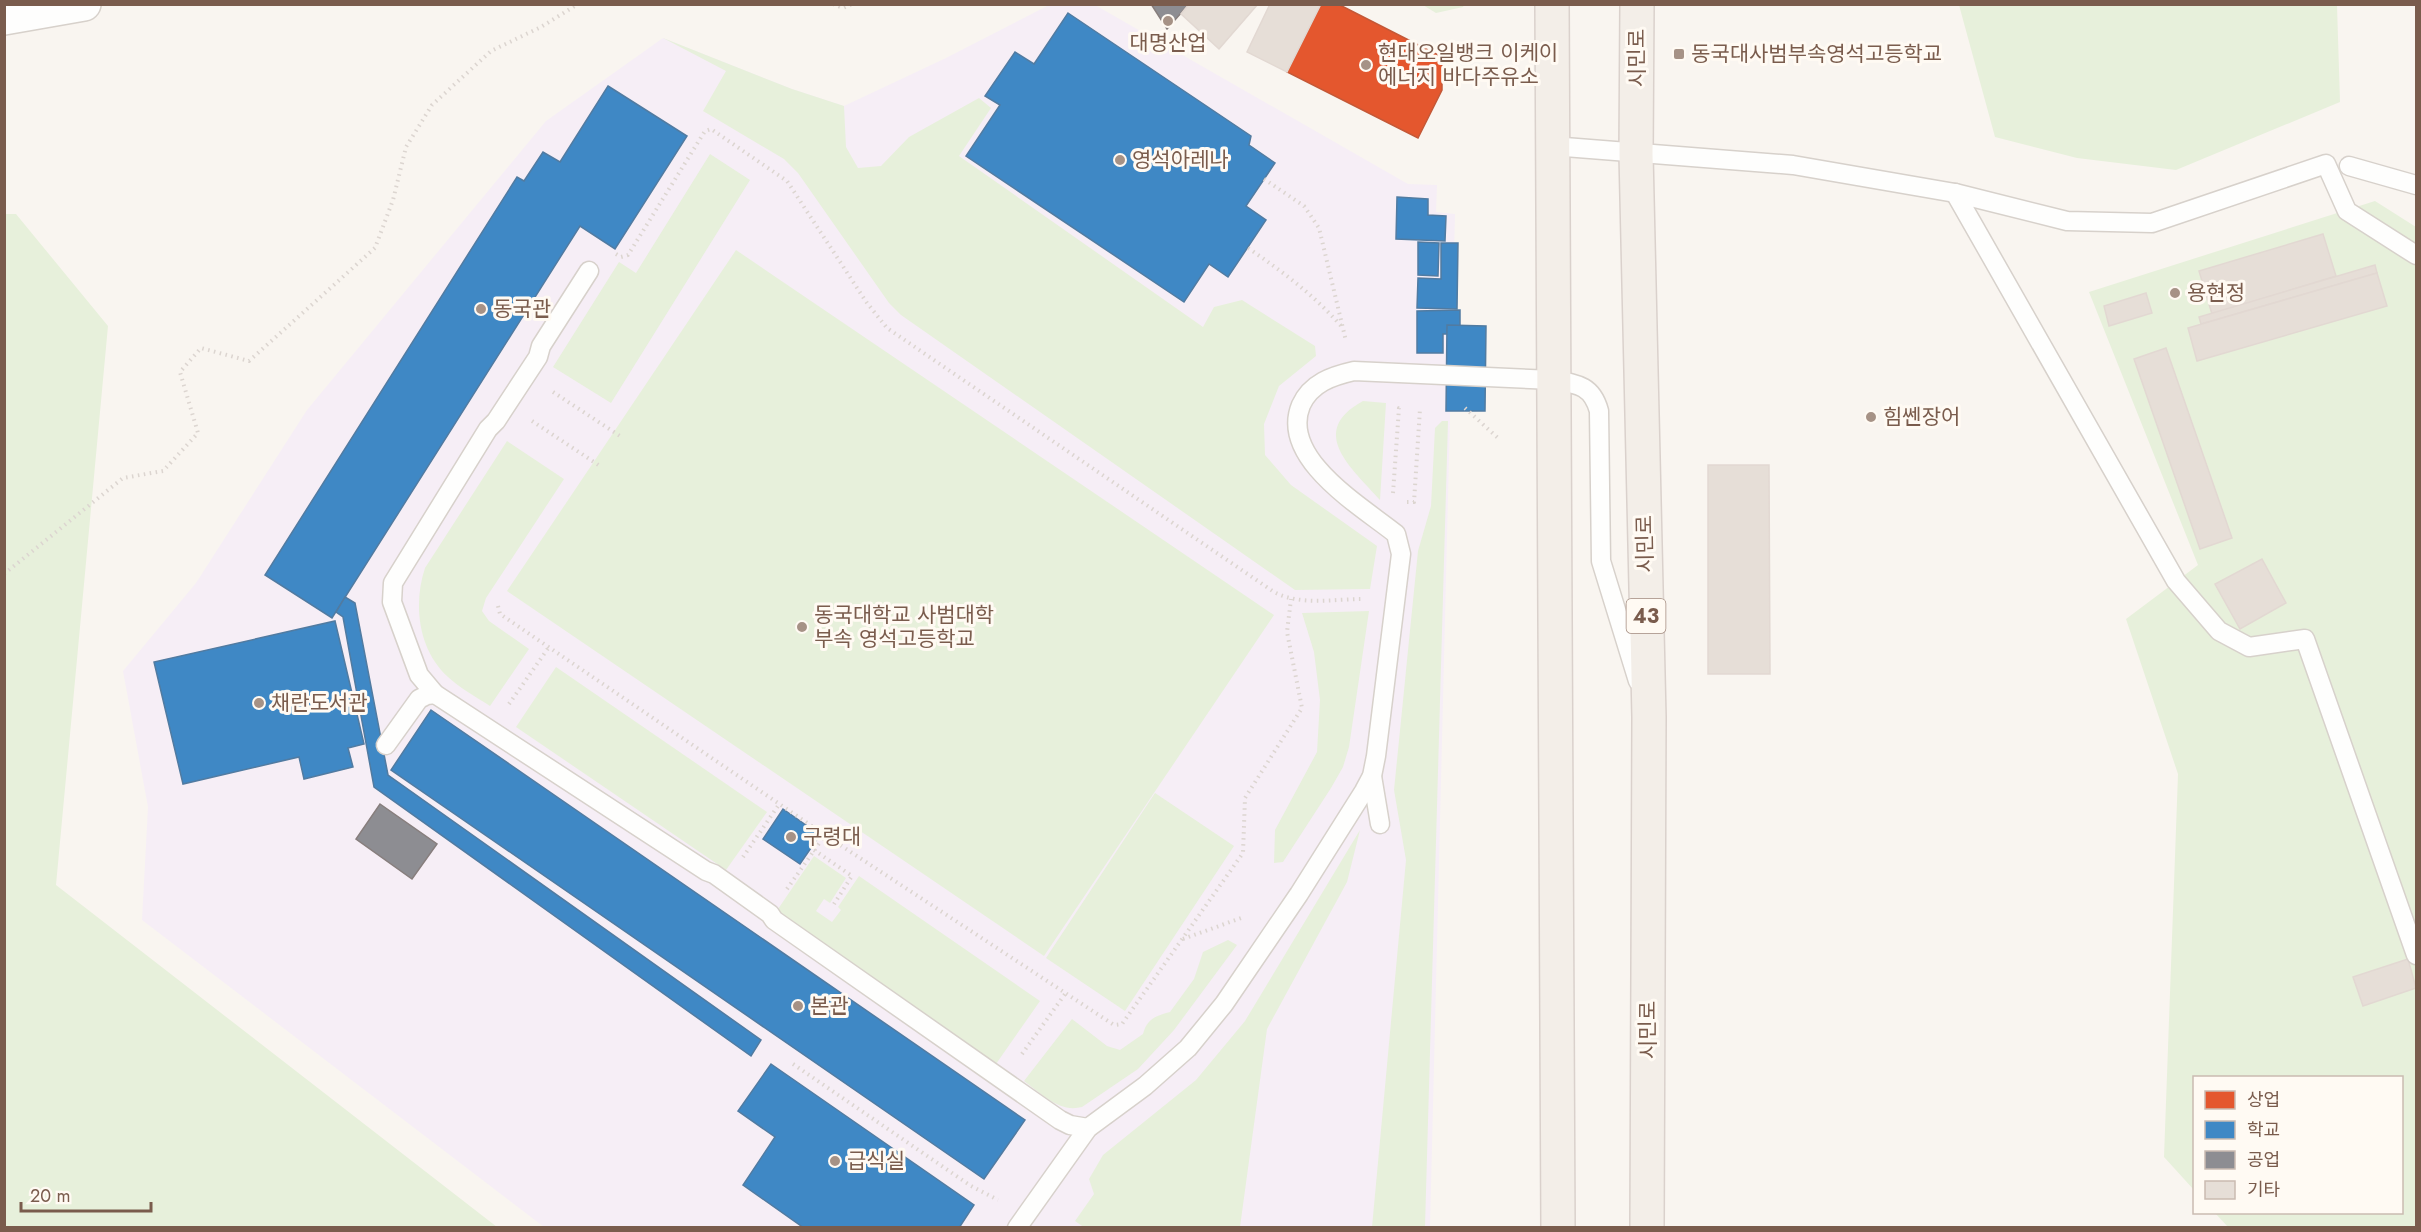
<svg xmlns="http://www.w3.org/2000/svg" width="2421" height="1232" font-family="Jost,'Noto Sans KR',sans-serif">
  <rect width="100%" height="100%" fill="#f9f5f0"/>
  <polygon fill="#f6eef6" points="1049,5 1095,5 1408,184 1437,185 1436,212 1455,214 1430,1227 544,1227 142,920 148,807 123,671 196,583 307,410 546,121 663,38 792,89 844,106 946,58"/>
  <g fill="#e7f0db">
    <polygon points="1423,5 1464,5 1463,7 1436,13"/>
    <polygon points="1959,5 2337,5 2340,102 2176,170 2077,158 1995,137"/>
    <polygon points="663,38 792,89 844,106 846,147 858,168 881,166 909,137 979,98 991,108 959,156 1203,327 1214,307 1242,300 1315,346 1316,356 1279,386 1264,424 1265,455 1291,485 1377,546 1370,589 1295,590 901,315 889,303 798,173 784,159 703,111 726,71"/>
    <polygon points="710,154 750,180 611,403 553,367 619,262 636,273"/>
    <polygon points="2375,201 2416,227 2416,1227 2228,1227 2215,1213 2402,1212 2402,1078 2194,1078 2194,1190 2164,1157 2178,774 2126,619 2198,565 2089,292"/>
    <polygon points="4,214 16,214 108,326 56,885 497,1227 5,1227"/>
    <polygon points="736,250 1274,615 1044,956 507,591"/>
    <path d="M1363 401 1386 403 1380 500C1353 469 1306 432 1363 401Z"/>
    <polygon points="1442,421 1448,421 1425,1227 1372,1227 1406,860 1394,790 1418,551 1431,506 1435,428"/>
    <path d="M507 441 564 479 486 598 482 611 489 621 529 649 490 706C476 697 460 688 448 677 418 650 413 604 425 568Z"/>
    <polygon points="1369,611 1349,747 1343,767 1331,788 1283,862 1274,863 1275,830 1317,752 1320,700 1314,652 1302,613"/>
    <polygon points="556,667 767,812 726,870 516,727"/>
    <polygon points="1155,793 1234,846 1125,1011 1046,958"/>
    <polygon points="1360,830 1347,882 1267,1029 1240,1227 1085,1228 1075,1221 1094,1194 1089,1179 1103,1155 1196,1080 1245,1021"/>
    <polygon points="814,856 846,878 830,903 824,899 816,911 832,922 841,910 838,907 859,876 1040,1001 996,1064 776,912"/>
    <path d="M1228 940 1237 945 1174 1030 1138 1069 1082 1107C1059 1113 1042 1094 1024 1081L1072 1019 1107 1046 1120 1050 1143 1034C1147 1019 1155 1016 1170 1012L1194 979 1203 952Z"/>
  </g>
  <polygon fill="#e4572e" stroke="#c45837" stroke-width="1.5" points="1321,4 1338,4 1442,57 1442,90 1418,138 1287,72"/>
  <g fill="#3f88c5" stroke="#517ba1" stroke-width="1.5">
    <polygon points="1068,13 1251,136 1249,145 1275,163 1246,206 1266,220 1228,277 1209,264 1184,302 966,156 1000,105 985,96 1015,52 1034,64"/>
    <polygon points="608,86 687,136 615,249 580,226 332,618 265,575 517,177 524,181 543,152 560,162"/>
    <polygon points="1397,197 1428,199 1428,215 1446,216 1445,241 1396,239"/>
    <polygon points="1418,242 1439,243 1438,276 1418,275"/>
    <polygon points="1441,243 1458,243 1457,309 1417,308 1418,278 1441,279"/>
    <polygon points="1460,310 1460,334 1443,334 1443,353 1417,353 1417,311"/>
    <polygon points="1447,325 1486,326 1485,411 1446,411"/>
    <polygon points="345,597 355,603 388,775 761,1040 751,1056 374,787 343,617 336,612"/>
    <polygon points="335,621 364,744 348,748 353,767 304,779 299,757 183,784 154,662"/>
    <polygon points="431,710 1025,1120 984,1179 391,770"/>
    <polygon points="783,809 820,835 800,864 763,839"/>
    <polygon points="771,1064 974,1205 959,1228 804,1228 743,1185 775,1137 738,1111"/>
  </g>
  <g fill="#8d8d92" stroke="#877e7d" stroke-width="1.5">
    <polygon points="1151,4 1189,4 1167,29"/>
    <polygon points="380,804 437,844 412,879 356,839"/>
  </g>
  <g fill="#e6ded7" stroke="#e2d8d2" stroke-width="1.5">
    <polygon points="1189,4 1258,4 1219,49 1181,14"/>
    <polygon points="1270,4 1321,4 1287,72 1247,52"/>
    <polygon points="2323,234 2336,276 2212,314 2199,271"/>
    <polygon points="2375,265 2377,273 2201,324 2199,317"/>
    <polygon points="2377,273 2387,306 2197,361 2188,328"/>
    <polygon points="2146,293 2152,313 2109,326 2104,306"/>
    <polygon points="2166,348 2232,538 2200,549 2134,359"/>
    <polygon points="1708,465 1769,465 1770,674 1708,674"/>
    <polygon points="2262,559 2286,603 2240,629 2215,584"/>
    <polygon points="2408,959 2416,988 2363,1006 2353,977"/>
  </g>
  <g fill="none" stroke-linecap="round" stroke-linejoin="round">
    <defs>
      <g id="service">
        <polyline points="1552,146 1793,165 1955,193 2067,221 2152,223 2326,164 2347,211 2416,255"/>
        <polyline points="2349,166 2416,185"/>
        <polyline points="1955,193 2176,581 2219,631 2249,647 2305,639 2416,955"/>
        <polyline points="589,271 541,346 538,357 496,421 488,429 393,583 392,602 419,675 435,694 706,871 714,874 770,914 774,920 1060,1120 1070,1125 1088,1128"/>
        <polyline points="386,745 419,699 427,695 435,694"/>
        <polyline points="1372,776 1380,824"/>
        <path d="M1017 1228 1088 1128 1145 1086 1188 1048 1224 1004 1299 894 1364 791 1372 776 1376 756 1401 554 1396 534C1361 506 1279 458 1301 405 1311 383 1332 376 1354 371L1553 380C1577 384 1592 385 1599 411L1601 561 1638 681"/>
      </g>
      <polyline id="minor" points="4,18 84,4"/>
      <g id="primary">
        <polyline points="1552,4 1558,1228"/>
        <polyline points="1637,4 1636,154 1649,717 1647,1228"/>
      </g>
    </defs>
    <use href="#service" stroke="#d7d1cb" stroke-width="21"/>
    <use href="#minor" stroke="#d7d1cb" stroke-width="36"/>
    <use href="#primary" stroke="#dad1cc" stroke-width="36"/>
    <g stroke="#dcd5d0" stroke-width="4" stroke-dasharray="1.5 4.5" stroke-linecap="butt">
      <polyline points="833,4 843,8 852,4"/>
      <polyline points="1264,179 1304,206 1319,228 1346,341"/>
      <path d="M1248 248C1283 272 1313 294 1342 327"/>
      <path d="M616 254 621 257 628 255 705 131 711 129 787 181 867 303 887 328 1274 592C1300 606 1334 599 1363 599"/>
      <polyline points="553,392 620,436"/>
      <polyline points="1465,408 1498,438"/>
      <polyline points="532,421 600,466"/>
      <polyline points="1393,493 1399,408 1402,408"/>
      <polyline points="1407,502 1414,502 1420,409"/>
      <polyline points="4,574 123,478 163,471 198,433 180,372 201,348 249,361 375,248 393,200 406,147 432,105 491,51 541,27 578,4"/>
      <polyline points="498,606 500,614 825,835 1114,1025 1122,1024 1243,853 1245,798 1302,708 1287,632 1291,599"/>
      <polyline points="509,704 549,647"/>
      <polyline points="814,850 852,876 834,904"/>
      <polyline points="743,857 780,803"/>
      <polyline points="787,889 825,835"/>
      <polyline points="1183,939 1244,917"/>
      <polyline points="1022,1054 1065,994"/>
      <polyline points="793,1064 971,1186 998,1200"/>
    </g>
    <use href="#service" stroke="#fefefd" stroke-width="18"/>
    <use href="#minor" stroke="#fefefd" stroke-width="33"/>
    <use href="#primary" stroke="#f3eee8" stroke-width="33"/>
  </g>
  <g fill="#a69286" stroke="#fffaf3" stroke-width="2">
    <circle cx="1168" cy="21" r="6"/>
    <rect x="1673" y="48" width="12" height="12" rx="3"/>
    <circle cx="1366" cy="65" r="6"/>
    <circle cx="1120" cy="160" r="6"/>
    <circle cx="2175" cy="293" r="6"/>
    <circle cx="481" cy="309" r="6"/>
    <circle cx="1871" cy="417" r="6"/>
    <circle cx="802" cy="627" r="6"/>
    <circle cx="259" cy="703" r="6"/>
    <circle cx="791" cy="837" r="6"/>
    <circle cx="798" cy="1006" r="6"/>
    <circle cx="835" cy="1161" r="6"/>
  </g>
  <g text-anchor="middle" stroke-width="6" stroke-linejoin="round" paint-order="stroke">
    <rect fill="#fffaf3" stroke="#a28b7f" stroke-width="1.5" x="1626.5" y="599" width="39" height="34" rx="4.5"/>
    <g font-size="20" font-weight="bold" fill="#7a5c4d">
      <text x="1646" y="623">43</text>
    </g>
    <g font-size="21" fill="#7a5c4d" stroke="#fffaf3" text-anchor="start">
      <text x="1168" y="50" text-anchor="middle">대명산업</text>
      <text x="1378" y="60">현대오일뱅크 이케이<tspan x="1378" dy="24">에너지 바다주유소</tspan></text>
      <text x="1691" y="61">동국대사범부속영석고등학교</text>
      <text x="1132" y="167">영석아레나</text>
      <text x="2187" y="300">용현정</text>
      <text x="493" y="316">동국관</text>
      <text x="1883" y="424">힘쎈장어</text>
      <text x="814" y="622">동국대학교 사범대학<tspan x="814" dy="24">부속 영석고등학교</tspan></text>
      <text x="271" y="710">채란도서관</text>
      <text x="803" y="844">구령대</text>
      <text x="810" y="1013">본관</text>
      <text x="847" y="1168">급식실</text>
    </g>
    <g font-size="21" fill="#7a5c4d" stroke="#fffaf3">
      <text transform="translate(1637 58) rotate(-90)" y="7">시민로</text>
      <text transform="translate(1645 544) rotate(-91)" y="7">시민로</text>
      <text transform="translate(1648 1030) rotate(-90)" y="7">시민로</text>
    </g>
  </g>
  <rect width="2421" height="1232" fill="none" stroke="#7a5c4d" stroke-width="12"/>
  <rect x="2193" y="1076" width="210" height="138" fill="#fffaf3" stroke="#cabbb1" stroke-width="1.5"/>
  <rect x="2205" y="1091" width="30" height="18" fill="#e4572e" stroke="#cabbb1" stroke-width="1.5"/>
  <text x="2247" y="1106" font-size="18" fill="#7a5c4d">상업</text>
  <rect x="2205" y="1121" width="30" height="18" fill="#3f88c5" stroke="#cabbb1" stroke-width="1.5"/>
  <text x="2247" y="1136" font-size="18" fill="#7a5c4d">학교</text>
  <rect x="2205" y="1151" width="30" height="18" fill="#8d8d92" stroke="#cabbb1" stroke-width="1.5"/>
  <text x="2247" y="1166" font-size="18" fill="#7a5c4d">공업</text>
  <rect x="2205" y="1181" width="30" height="18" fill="#e6ded7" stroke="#cabbb1" stroke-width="1.5"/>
  <text x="2247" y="1196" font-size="18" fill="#7a5c4d">기타</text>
  <path d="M21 1202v9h130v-9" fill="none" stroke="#7a5c4d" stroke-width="3"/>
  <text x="30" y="1202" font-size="18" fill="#7a5c4d" stroke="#fffaf3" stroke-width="4.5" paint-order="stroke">20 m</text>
</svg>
